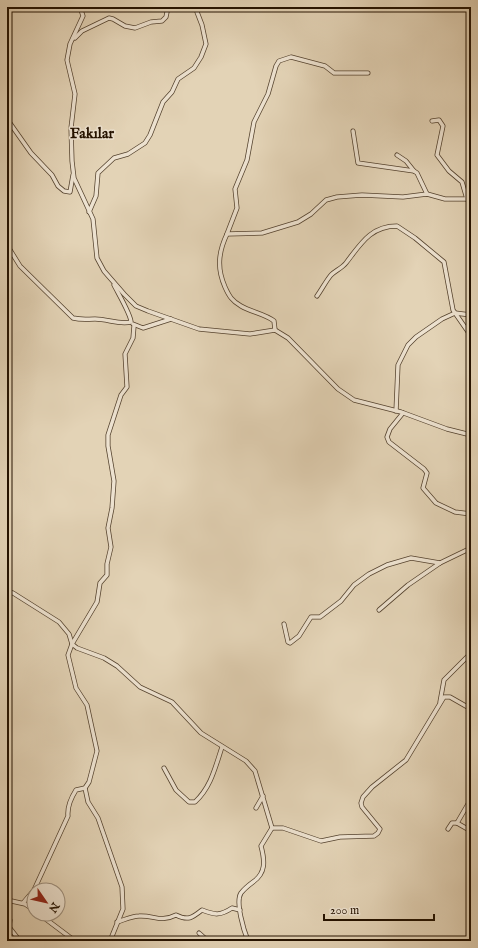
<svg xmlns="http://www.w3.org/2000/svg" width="478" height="948" font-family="'IM FELL English',serif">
  <rect width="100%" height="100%" fill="#e3d3b6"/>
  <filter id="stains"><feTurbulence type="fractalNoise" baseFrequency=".005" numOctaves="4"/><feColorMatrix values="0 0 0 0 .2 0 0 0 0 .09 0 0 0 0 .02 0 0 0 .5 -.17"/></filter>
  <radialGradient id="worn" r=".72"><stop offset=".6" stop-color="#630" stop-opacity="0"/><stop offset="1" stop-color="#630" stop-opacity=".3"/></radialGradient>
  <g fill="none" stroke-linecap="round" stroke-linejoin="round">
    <defs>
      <g id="street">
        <polyline points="80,7 83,16 70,44 67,60 75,94 71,128 72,161 74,178 93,219 97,258 104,271 124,294 136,306 148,311 199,329 250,334 275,330 288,338 338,389 354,400 401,412 447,429 471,435"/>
        <polyline points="75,38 82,31 109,18 113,19 125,26 135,28 151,22 162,21 166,17 168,7"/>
        <polyline points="7,119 31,153 52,175 58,186 64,191 70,192 73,175"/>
        <polyline points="432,121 439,120 443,126 437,155 449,171 462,182 467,199"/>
        <polyline points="353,131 358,163 414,171 417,173 427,194"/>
        <polyline points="397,155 406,161 414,171"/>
        <polyline points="89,212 96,196 98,173 114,158 128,154 145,143 150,135 163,102 172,92 178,79 194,68 201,57 206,44 202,25 197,12 198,7"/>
        <polyline points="227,234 237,208 235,189 247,160 254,122 268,94 276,66 279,61 291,57 325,66 334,73 368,73"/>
        <path d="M7 245 20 266 73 318C81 320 87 319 95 319 108 319 119 325 131 322 131 315 118 293 114 285"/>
        <path d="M317 296C322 289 326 281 331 275 335 271 342 268 346 263 360 245 370 226 397 226L415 238 444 262 453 310 471 336"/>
        <polyline points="133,324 143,328 171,319"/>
        <path d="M275 330 274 321C265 314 251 312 241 306 232 301 229 296 225 287 217 269 218 253 227 234L262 233 298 222 311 214 326 200 337 197 362 195 403 197 427 194 445 199H471"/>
        <polyline points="396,411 398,365 408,345 416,337 442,319 455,313 471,315"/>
        <polyline points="403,413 390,429 387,437 389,442 424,469 427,473 423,488 436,503 455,512 471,514"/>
        <path d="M7 592 13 593 59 622 69 634 72 644 77 648 104 658 117 666 140 687 172 702 201 733 246 761 255 771 272 828 261 846C265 861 266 873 253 882 249 885 244 889 241 893 235 902 244 931 248 941"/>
        <polyline points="379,610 408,585 440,563"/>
        <polyline points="284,624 288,642 290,643 299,636 311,617 320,617 341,601 354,585 369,574 387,565 411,558 440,563 471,548"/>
        <polyline points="440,702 444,680 471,653"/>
        <path d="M164 768 176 790 189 802H195C211 787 215 768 222 747"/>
        <polyline points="7,775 7,781"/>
        <polyline points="85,788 88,802 98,818 122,887 123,909 110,941"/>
        <polyline points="471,799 457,823 471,831"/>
        <polyline points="256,808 263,796"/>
        <polyline points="272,828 283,828 321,841 340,837 374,836 378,833 380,829 362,807 361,803 363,797 372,787 406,760 444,697 450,697 471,709"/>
        <polyline points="448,829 452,823 457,823"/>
        <path d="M34 890 68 816C67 806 71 798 76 790L85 788 89 782 97 751 87 705 76 688 68 655 72 644 97 602 100 583 107 575V564L111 547 108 528 112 508 114 481 108 446V435L121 395 127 387 125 354 133 338 134 326"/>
        <polyline points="7,900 25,904 34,910"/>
        <polyline points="23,903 34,890"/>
        <polyline points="39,914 75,941"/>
        <polyline points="7,917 10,920 9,927 20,941"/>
        <path d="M117 922C124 920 132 916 139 916 154 915 160 923 176 915 188 921 192 918 202 910 215 915 220 916 232 908L240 910"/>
        <polyline points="199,933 208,941"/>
      </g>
    </defs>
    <use href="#street" stroke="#54422e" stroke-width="5"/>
    <use href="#street" stroke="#ede2d0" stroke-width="3.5"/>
  </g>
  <g text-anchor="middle" stroke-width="3" stroke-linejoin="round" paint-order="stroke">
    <g font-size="15" font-weight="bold" fill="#241200" stroke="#ede2d0">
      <text x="92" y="138">Fakılar</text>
    </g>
  </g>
  <rect width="478" height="948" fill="none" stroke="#e3d3b6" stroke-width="24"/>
  <rect x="8" y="8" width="462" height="932" fill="none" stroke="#241200" stroke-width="2"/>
  <rect x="12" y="12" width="454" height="924" fill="none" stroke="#241200"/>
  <g transform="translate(46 902) rotate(124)"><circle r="19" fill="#ede2d0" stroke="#9d8f7d"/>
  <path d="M0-3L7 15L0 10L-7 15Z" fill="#8f2418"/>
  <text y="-6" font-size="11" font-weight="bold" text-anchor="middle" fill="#241200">N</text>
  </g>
  <path d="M324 914v6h110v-6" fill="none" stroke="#241200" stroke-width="2"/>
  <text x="330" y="914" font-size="12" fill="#241200" stroke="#ede2d0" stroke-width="3" paint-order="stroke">200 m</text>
  <rect width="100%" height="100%" filter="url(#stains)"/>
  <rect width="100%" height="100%" fill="url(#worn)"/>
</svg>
